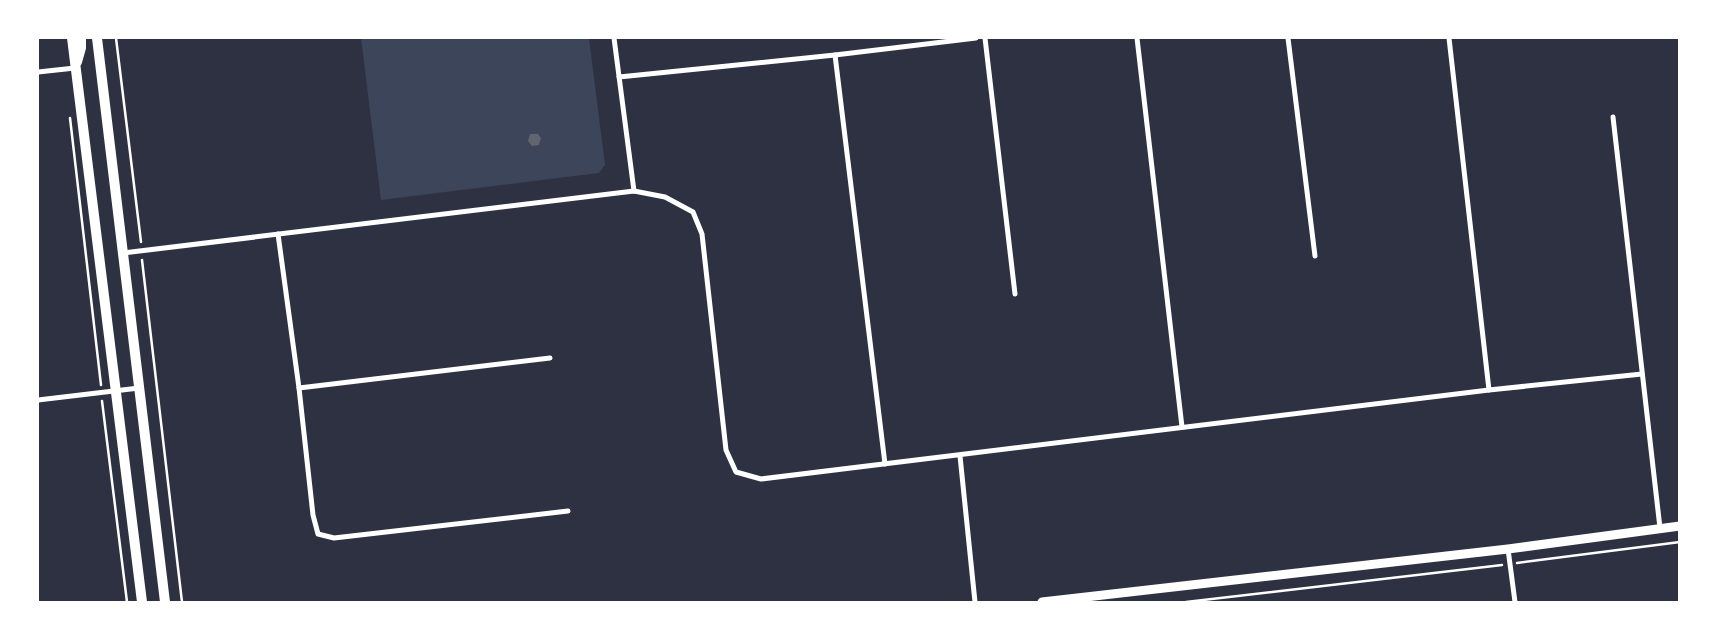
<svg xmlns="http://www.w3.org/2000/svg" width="1717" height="640" font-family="'Times New Roman',serif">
  <rect width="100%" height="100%" fill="#2d3142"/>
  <polygon fill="#3c4559" points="361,38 589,38 605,165 599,173 381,200"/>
  <polygon fill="#626471" points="530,134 538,134 541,138 539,145 532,146 528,141"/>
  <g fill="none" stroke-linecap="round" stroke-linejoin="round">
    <g stroke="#fff" stroke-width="2.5">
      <polyline points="116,38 141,242"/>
      <polyline points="70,118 101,385"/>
      <polyline points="142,260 182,602"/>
      <polyline points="102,401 127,602"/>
      <polyline points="1517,563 1680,542"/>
      <polyline points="1186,602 1502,565"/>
    </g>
    <g stroke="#fff" stroke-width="5">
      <polyline points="614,38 634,191"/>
      <polyline points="985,38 1015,294"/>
      <polyline points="1137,38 1182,427"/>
      <polyline points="1288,38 1315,256"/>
      <polyline points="1449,38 1489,390"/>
      <polyline points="835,55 885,464"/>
      <polyline points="38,72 75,68"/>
      <polyline points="619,77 835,55 976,38"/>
      <polyline points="1613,117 1660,528"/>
      <polyline points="278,234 299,388 313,515 318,534 334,538 568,511"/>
      <polyline points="123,253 634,191 665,197 693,212 702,234 726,450 736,472 761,479 1489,390 1642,374"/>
      <polyline points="299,388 550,358"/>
      <polyline points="38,400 139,388"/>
      <polyline points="960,456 975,602"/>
      <polyline points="1508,549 1515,602"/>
    </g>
    <polyline stroke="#fff" stroke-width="9" points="1042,602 1508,549 1680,526"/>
    <g stroke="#fff" stroke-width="10">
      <polyline points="72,38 142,602"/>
      <polyline points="97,38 165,602"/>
      <polyline points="77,62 81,48 81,38"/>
    </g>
  </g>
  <rect width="1717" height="640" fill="none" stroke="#ffffff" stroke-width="78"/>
</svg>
